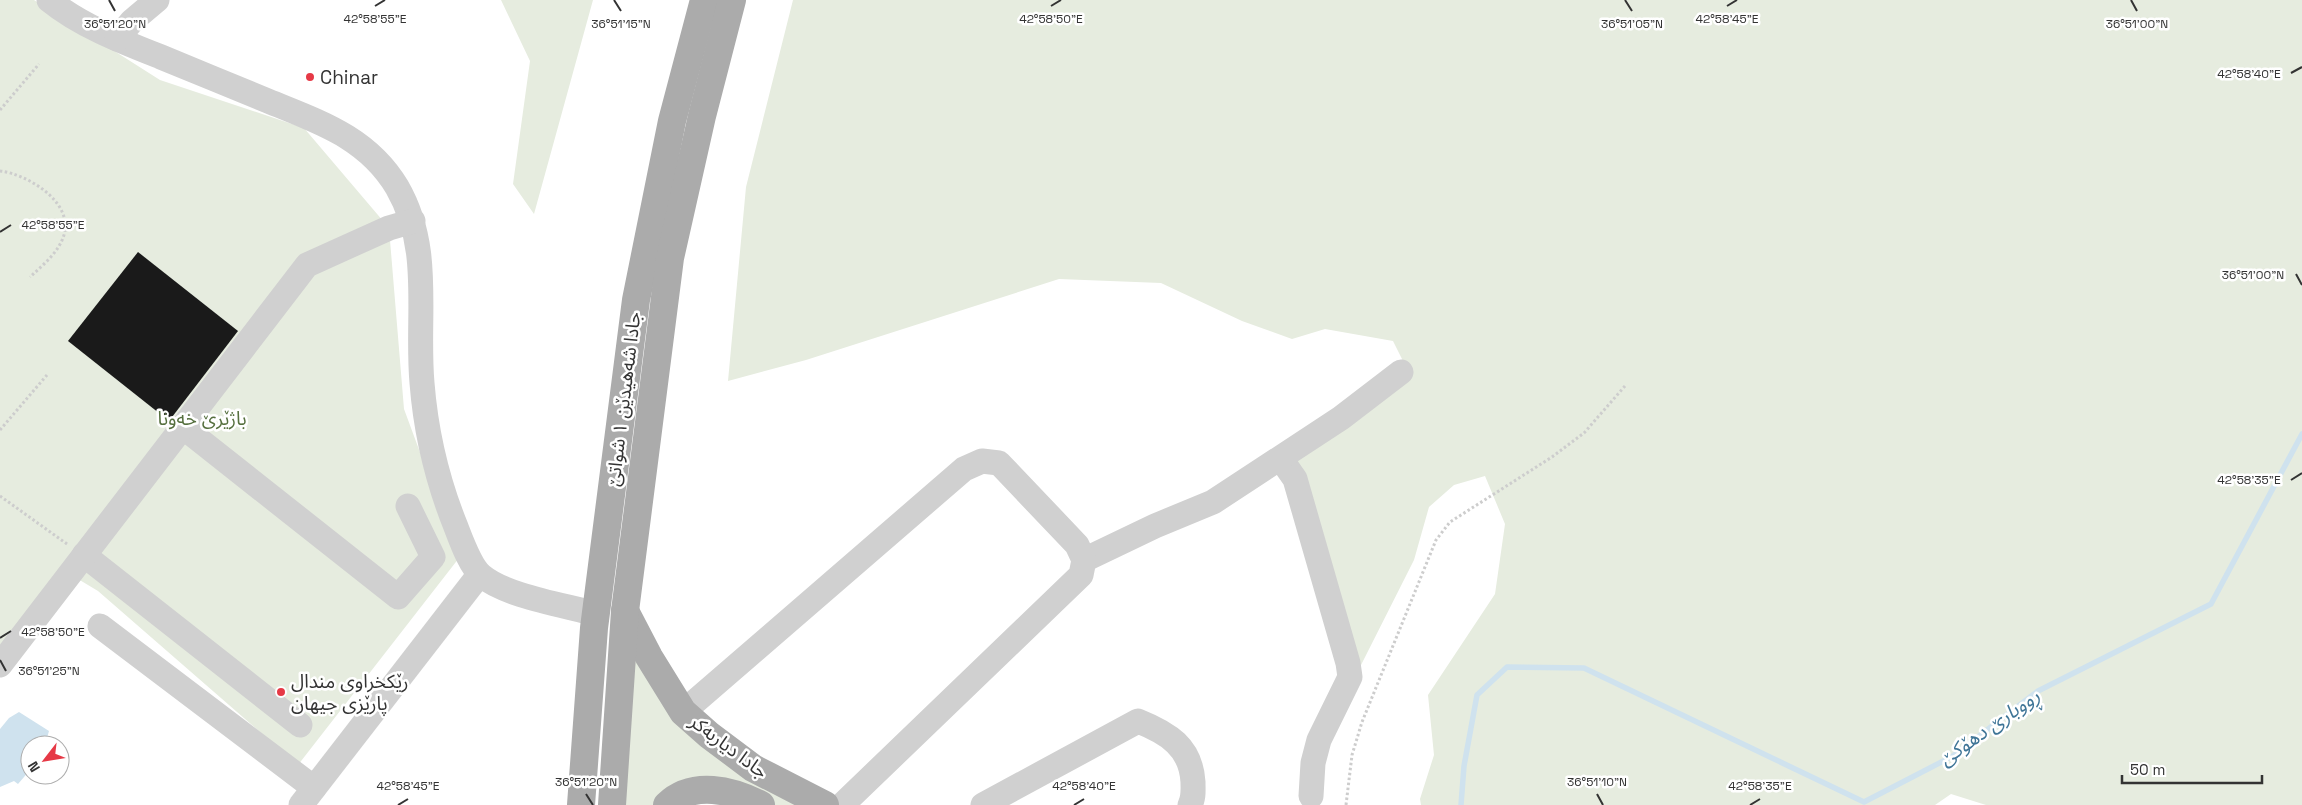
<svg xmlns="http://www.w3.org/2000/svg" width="2302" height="805" font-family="'Space Grotesk','Noto Sans Arabic',sans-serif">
  <rect width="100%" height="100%" fill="#fff"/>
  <g fill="#e6ecdf">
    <polygon points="0,0 34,0 160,80 304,128 389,228 404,409 459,558 298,765 98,591 78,579 0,662"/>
    <polygon points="501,0 593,0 534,214 513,184 530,61"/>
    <polygon points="793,0 2302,0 2302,805 1986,805 1951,794 1935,805 1421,805 1420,799 1434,755 1428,695 1495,594 1505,524 1485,476 1454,485 1429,507 1414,560 1359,669 1295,458 1406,367 1393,341 1325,329 1292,339 1242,321 1161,283 1059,279 806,360 728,381 746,187"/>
    <polygon points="625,611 683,712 825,805 761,805 743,796 667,805 612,805"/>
  </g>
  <polygon fill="#cfe2ee" points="19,712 49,731 45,745 30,745 30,770 18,784 14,781 0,787 0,729 9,718"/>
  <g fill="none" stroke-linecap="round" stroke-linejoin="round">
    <polyline stroke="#cfe2ee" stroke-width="5.5" points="1461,805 1464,766 1477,695 1507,667 1584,668 1864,802 1953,756 2038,691 2211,604 2302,434"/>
  </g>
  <polygon fill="#1a1a1a" points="138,252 238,331 169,421 68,341"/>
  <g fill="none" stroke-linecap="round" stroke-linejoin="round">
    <g stroke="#cdcdcd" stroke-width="3" stroke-dasharray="2.5 2.5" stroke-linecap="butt">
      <polyline points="0,110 39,64"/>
      <path d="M0 171C27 174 74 202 64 235 59 252 43 265 30 277"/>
      <polyline points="0,430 47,375"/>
      <polyline points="0,496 67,544"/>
      <polyline points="1346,805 1352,755 1362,722 1436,540 1450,522 1552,457 1584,433 1625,386"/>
    </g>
    <g stroke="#d0d0d0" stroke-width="25">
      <path d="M49 0C81 26 123 42 161 57 197 72 232 86 268 101 319 122 367 137 397 187 433 249 416 315 422 383 426 434 437 480 456 527 461 540 471 568 482 576 506 596 564 605 596 614"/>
      <polyline points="117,39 132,21 157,0"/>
      <polyline points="183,427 398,597 433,557 408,506"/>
      <polyline points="1281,459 1295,479 1348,663 1350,677 1319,740 1313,763 1311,796"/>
      <polyline points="84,555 300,725"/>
      <polyline points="1084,560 1155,526 1213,502 1341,418 1401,372"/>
      <polyline points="100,626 314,788"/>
      <polyline points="0,665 307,265 389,228 413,221"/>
      <polyline points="683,712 964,469 982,461 999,463 1077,545 1084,560 1081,575 842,805"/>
      <polyline points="301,805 479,575"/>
      <path d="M983 805 1138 721C1168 733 1191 747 1193 782 1193 791 1194 797 1190 805"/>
    </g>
    <g stroke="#ababab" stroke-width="28">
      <polyline points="625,611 649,657 683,712 709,735 753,768 825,805"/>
      <polyline points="581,805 594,628 636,300 672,121 704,0"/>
      <polyline points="612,805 625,611 670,258 702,116 732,0"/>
      <path d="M667 805C693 780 732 790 761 805"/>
    </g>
  </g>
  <path fill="none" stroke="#333" stroke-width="2" d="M109 0 115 11M614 0 621 11M1625 0 1632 11M2131 0 2137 11M375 6 385 0M1051 6 1061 0M1727 6 1737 0M2291 73 2302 67M0 232 11 225M2296 274 2302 285M2291 480 2302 473M0 638 11 631M0 660 6 671M586 794 593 805M1597 794 1603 805M398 805 408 799M1074 805 1084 799M1750 805 1760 799"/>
  <g fill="#e63946" stroke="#fff" stroke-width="2">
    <circle cx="310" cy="77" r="5"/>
    <circle cx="281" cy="692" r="5"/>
  </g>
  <g text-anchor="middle" stroke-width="5" stroke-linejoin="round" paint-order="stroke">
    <g font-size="19" fill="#333" stroke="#fff" text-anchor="start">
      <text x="320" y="84">Chinar</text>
      <text x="291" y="688">رێکخراوی مندال<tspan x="291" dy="22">پارێزی جیهان</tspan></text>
    </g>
    <g font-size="19" fill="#333" stroke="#fff">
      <text transform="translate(623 399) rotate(-83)" y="7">جادا شەهیدێن ١ شواتێ</text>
      <text transform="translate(729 746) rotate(37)" y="7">جادا دیاربه‌كر</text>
    </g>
    <g font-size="19" fill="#56703f" stroke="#fff">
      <text x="202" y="425">باژێرێ خه‌ونا</text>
    </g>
    <g font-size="20" font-style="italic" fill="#3f7597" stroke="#fff">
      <text transform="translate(1989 727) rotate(-35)" y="7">ڕووبارێ دهۆكێ</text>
    </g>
  </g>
  <g font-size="12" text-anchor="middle" fill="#333" stroke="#fff" stroke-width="5" stroke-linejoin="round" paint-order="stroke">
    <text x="375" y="23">42°58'55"E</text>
    <text x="1051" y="23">42°58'50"E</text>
    <text x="1727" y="23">42°58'45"E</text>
    <text x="621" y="28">36°51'15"N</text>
    <text x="2137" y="28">36°51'00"N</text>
    <text x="115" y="28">36°51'20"N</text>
    <text x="1632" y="28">36°51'05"N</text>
    <text x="2249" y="78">42°58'40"E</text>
    <text x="53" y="229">42°58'55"E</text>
    <text x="2253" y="279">36°51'00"N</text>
    <text x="2249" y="484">42°58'35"E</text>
    <text x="53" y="636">42°58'50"E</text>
    <text x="49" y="675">36°51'25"N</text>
    <text x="586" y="786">36°51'20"N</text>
    <text x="1597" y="786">36°51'10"N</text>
    <text x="408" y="790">42°58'45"E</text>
    <text x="1084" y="790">42°58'40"E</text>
    <text x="1760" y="790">42°58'35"E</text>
  </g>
  <g transform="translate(45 760) rotate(239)"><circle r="24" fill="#ffffff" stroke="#adadad"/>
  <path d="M0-4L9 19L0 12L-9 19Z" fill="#e63946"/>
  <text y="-8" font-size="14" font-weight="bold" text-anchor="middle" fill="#333333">N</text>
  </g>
  <path d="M2122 775v8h140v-8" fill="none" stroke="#333333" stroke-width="2.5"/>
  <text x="2130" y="775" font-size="15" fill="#333333" stroke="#ffffff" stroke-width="4" paint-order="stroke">50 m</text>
</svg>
